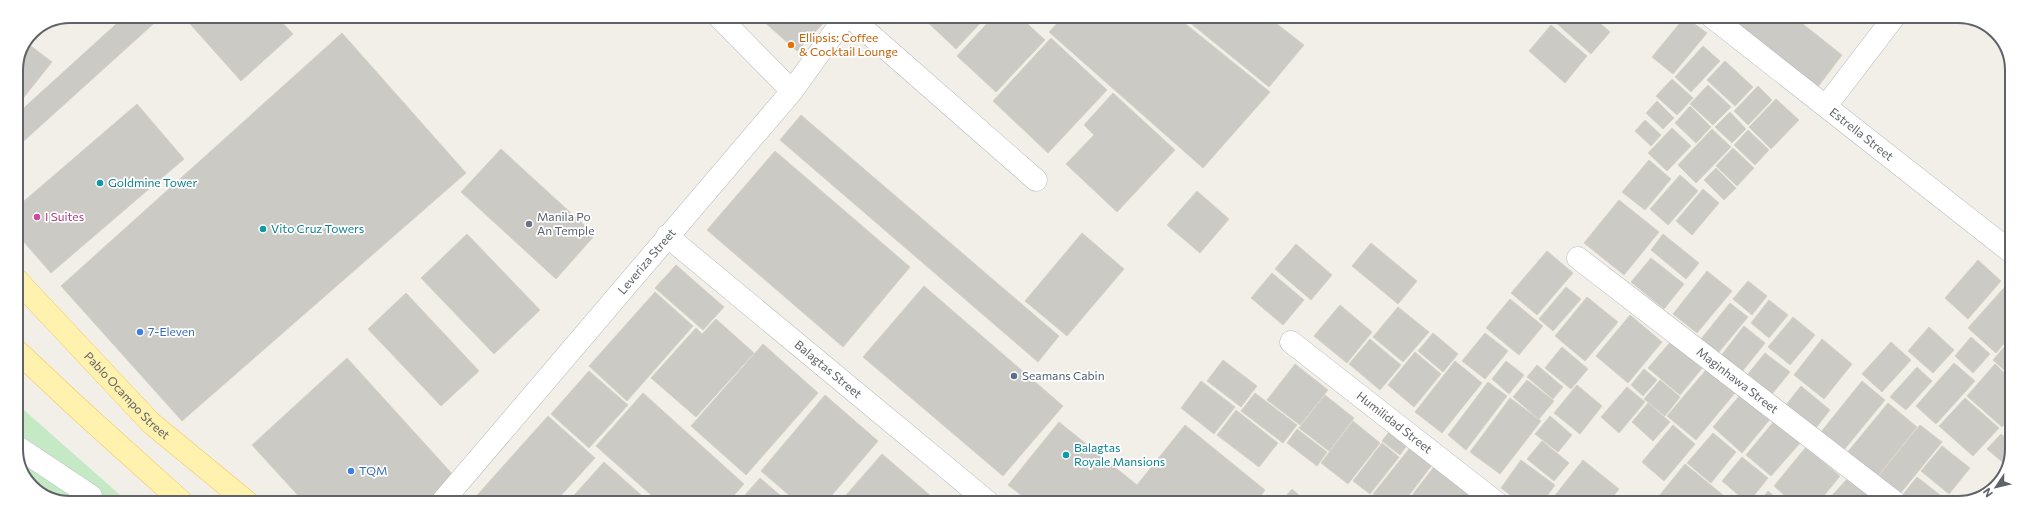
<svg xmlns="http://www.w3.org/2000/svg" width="2028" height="519" font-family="Commissioner,sans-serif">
  <rect width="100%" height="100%" fill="#f1efe8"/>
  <polygon fill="#c5e8c5" points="16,403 128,502 59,502 30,485 16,456"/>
  <g fill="#cccac5" stroke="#d6d1c6">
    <polygon points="125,16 161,17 16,148 16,115"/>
    <polygon points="183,16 276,16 293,34 241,81"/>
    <polygon points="765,16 830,16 797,51 762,20"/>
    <polygon points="921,16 986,17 956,49"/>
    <polygon points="993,17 1020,17 1045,40 996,92 957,56"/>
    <polygon points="1063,17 1177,17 1270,92 1203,168 1049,32"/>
    <polygon points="1183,17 1268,17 1304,45 1269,87"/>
    <polygon points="1557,17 1593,17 1610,32 1591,54 1554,21"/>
    <polygon points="1605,17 1619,17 1613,24"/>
    <polygon points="1685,17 1707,33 1673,74 1652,57"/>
    <polygon points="1727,17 1794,17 1842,55 1817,88"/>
    <polygon points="1551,25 1587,56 1565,83 1529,51"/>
    <polygon points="342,33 466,173 182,421 61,286"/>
    <polygon points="1051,38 1107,90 1048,153 993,101"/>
    <polygon points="27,43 52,62 16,107 16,70"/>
    <polygon points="1703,46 1720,61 1691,92 1675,77"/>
    <polygon points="1725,61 1753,87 1735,106 1707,80"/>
    <polygon points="1672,79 1693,98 1677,115 1656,96"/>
    <polygon points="1708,85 1731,107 1713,125 1690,104"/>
    <polygon points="1758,86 1772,100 1748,125 1734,111"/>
    <polygon points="1113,93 1175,150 1117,212 1066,164 1094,135 1084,125"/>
    <polygon points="1776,99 1799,120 1771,149 1749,127"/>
    <polygon points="1657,101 1674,118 1663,129 1646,113"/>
    <polygon points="137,104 184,159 51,273 16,233 16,208"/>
    <polygon points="1690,106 1711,127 1696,143 1675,123"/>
    <polygon points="1730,112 1746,129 1732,143 1715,127"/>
    <polygon points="801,115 1059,336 1038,362 780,140"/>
    <polygon points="1645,120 1661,135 1651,146 1635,131"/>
    <polygon points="1672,128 1691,146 1667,171 1648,153"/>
    <polygon points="1712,129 1731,147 1696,183 1678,165"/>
    <polygon points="1748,130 1769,150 1755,165 1734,145"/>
    <polygon points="1733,148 1754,168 1737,186 1716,166"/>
    <polygon points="501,149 595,235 556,279 461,192"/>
    <polygon points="775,151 910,267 843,347 707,230"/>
    <polygon points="1649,160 1671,179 1645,210 1622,192"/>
    <polygon points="1716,168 1736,188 1724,200 1704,180"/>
    <polygon points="1680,175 1698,191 1668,225 1650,209"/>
    <polygon points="1703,189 1719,203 1692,235 1676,221"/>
    <polygon points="1197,191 1229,219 1200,253 1167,225"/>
    <polygon points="1619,200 1659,232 1624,275 1584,243"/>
    <polygon points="1082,233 1124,269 1067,336 1025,301"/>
    <polygon points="467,234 540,310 494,354 421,278"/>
    <polygon points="1663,234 1699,263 1686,279 1651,250"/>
    <polygon points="1371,243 1417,281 1398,304 1352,266"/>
    <polygon points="1296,244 1332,275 1311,300 1275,269"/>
    <polygon points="1547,251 1573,273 1537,315 1511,293"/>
    <polygon points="1651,258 1684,284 1664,309 1631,282"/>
    <polygon points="1978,260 2001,281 1968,319 1945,298"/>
    <polygon points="676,265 724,307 703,330 655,288"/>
    <polygon points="1707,271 1732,291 1697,333 1673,314"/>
    <polygon points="1272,273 1304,300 1283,325 1251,298"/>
    <polygon points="2011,280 2011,336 1996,353 1968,328"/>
    <polygon points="1748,281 1767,296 1752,315 1733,299"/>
    <polygon points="924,286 1063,406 1003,476 863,357"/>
    <polygon points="1566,287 1581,299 1553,331 1539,319"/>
    <polygon points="655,292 693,326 627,401 589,366"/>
    <polygon points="406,293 479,371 441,406 368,329"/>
    <polygon points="1587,297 1618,322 1585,361 1555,336"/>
    <polygon points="1510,299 1543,326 1519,355 1486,328"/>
    <polygon points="1769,300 1788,315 1769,338 1751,323"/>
    <polygon points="1730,303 1748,317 1718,353 1701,339"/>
    <polygon points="1340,305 1372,332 1347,363 1314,336"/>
    <polygon points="1398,307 1429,332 1403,362 1373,337"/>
    <polygon points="1630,315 1662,342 1628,383 1596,356"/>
    <polygon points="1793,317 1815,335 1790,365 1768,347"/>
    <polygon points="716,319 754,353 696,417 651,378 696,328 702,334"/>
    <polygon points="1744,326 1765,343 1741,373 1720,357"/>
    <polygon points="1929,327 1954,350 1933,373 1908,351"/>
    <polygon points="1433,333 1458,354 1443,372 1418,351"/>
    <polygon points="1485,333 1508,351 1485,379 1462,361"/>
    <polygon points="1971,337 1990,354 1973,373 1955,356"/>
    <polygon points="1370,339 1401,365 1380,390 1349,364"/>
    <polygon points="1673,339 1704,366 1680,395 1648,368"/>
    <polygon points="1822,339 1852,364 1824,399 1794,375"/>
    <polygon points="2011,339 2011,376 1993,360"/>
    <polygon points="1891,342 1911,360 1882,392 1862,374"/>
    <polygon points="763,344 818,393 746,475 691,426"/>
    <polygon points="1562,347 1588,369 1571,389 1545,368"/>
    <polygon points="1415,352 1441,374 1414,407 1388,385"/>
    <polygon points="1765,353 1790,372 1772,394 1748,374"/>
    <polygon points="347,358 455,477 428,502 304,502 252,445"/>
    <polygon points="1223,360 1257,386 1241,407 1207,381"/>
    <polygon points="1455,361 1482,383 1442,433 1415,412"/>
    <polygon points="1506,361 1524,375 1509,394 1492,379"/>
    <polygon points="1954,363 1975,381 1936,424 1916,406"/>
    <polygon points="1295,364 1328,390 1300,425 1267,400"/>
    <polygon points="1711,364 1739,388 1696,440 1667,416"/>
    <polygon points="1995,364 2011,379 2011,417 2002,427 1967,396"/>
    <polygon points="1537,365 1563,387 1553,399 1527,377"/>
    <polygon points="1917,367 1932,381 1906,410 1890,397"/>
    <polygon points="1644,369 1657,380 1643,396 1631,385"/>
    <polygon points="589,371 628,405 589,448 551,414"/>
    <polygon points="1527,380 1554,401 1539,419 1513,397"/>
    <polygon points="1660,380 1680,397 1665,416 1644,399"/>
    <polygon points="1201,381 1235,407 1214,434 1181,408"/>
    <polygon points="1862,381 1885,400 1843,451 1821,432"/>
    <polygon points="1488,382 1507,396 1466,450 1448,435"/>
    <polygon points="1577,385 1602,406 1580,434 1554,413"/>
    <polygon points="1801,386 1830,410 1815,429 1786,405"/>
    <polygon points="1627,387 1645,402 1619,433 1601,417"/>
    <polygon points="643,393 744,484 728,502 659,502 596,446"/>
    <polygon points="1255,393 1297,425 1283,443 1241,411"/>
    <polygon points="1741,394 1771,418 1742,453 1713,427"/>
    <polygon points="825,395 878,441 826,502 797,502 761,471"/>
    <polygon points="1325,395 1354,418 1329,451 1299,428"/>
    <polygon points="1510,398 1541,421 1500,474 1470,452"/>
    <polygon points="1965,398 1999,428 1973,456 1939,426"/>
    <polygon points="1648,403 1670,422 1653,441 1632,422"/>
    <polygon points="1888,403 1917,427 1876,478 1846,454"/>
    <polygon points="1236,410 1278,443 1259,467 1217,435"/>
    <polygon points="548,416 595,458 555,502 471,502"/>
    <polygon points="1550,416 1572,435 1558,452 1535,434"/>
    <polygon points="1775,420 1801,442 1771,476 1746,455"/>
    <polygon points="1353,421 1380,443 1348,484 1321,463"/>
    <polygon points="1059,422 1137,485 1185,425 1265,490 1255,503 1030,502 1008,485"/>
    <polygon points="2011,423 2011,437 2004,431"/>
    <polygon points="1673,425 1695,444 1664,481 1642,462"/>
    <polygon points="1920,425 1942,442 1899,495 1877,478"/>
    <polygon points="1392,428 1410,441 1400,455 1382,441"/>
    <polygon points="1297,429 1327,452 1317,466 1287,443"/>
    <polygon points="1713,433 1736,452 1711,483 1687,463"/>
    <polygon points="2001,434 2011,442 2011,460 2007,466 1987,449"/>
    <polygon points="1542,441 1569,463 1554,481 1527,459"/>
    <polygon points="1382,443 1399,457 1370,494 1353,481"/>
    <polygon points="1413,444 1435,461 1403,503 1384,503 1373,494"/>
    <polygon points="1942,446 1970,468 1949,494 1921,471"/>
    <polygon points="1806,447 1840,476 1818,503 1793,503 1774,486"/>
    <polygon points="882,454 932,497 928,502 840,502"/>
    <polygon points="1742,457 1768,478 1748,503 1722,481"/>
    <polygon points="1521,460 1555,485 1542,503 1521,503 1501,488"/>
    <polygon points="1583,460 1619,489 1608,503 1549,503"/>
    <polygon points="604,462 649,502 568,502"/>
    <polygon points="1437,463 1479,503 1406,503"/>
    <polygon points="1685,464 1723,495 1716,503 1657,503 1655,501"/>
    <polygon points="1849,477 1873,500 1870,503 1825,503"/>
    <polygon points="1917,477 1944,498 1940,503 1909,503 1901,497"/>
    <polygon points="760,478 788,502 739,502"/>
    <polygon points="1292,489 1308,503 1280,503"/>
    <polygon points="1768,491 1782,503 1759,503"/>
    <polygon points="1732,495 1742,503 1725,503"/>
    <polygon points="1621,496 1630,503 1616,503"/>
    <polygon points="1952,496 1960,502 1946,503"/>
  </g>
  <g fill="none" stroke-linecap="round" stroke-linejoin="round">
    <defs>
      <g id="minor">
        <polyline points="718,16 792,91"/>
        <polyline points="849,16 1036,180"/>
        <path id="s1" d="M1712 17 2011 252"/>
        <polyline points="1826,106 1894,17"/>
        <path id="s2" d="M667 236 988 502"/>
        <path id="s3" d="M1578 258 1896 503"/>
        <path id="s4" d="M1291 342 1497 503"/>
        <polyline points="16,446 91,496"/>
        <path id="s5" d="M442 502 792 91 846 16"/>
      </g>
      <g id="major">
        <path id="s6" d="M16 279 151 423 247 502"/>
        <polyline points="16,350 81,411 182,502"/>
      </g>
    </defs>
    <use href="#minor" stroke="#b5b8bc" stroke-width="23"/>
    <use href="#major" stroke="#f2c960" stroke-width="23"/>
    <use href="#minor" stroke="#fff" stroke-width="22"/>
    <use href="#major" stroke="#fff2af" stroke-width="22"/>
  </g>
  <circle fill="#e8710a" stroke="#fff" stroke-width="1.5" cx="791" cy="45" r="4"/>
  <g fill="#0f9aa8" stroke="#fff" stroke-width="1.5">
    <circle cx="100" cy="183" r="4"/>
    <circle cx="263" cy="229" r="4"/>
    <circle cx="1066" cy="455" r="4"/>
  </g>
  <circle fill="#d1479c" stroke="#fff" stroke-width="1.5" cx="37" cy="217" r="4"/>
  <circle fill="#6b7280" stroke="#fff" stroke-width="1.5" cx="529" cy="224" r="4"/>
  <g fill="#3f7fe0" stroke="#fff" stroke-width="1.5">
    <circle cx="140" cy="332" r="4"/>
    <circle cx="351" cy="471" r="4"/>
  </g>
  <circle fill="#5c6f8a" stroke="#fff" stroke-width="1.5" cx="1014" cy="376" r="4"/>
  <g text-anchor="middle" stroke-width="3.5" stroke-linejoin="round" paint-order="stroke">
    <g font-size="12" fill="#c56008" stroke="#fff" text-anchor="start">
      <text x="799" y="42">Ellipsis: Coffee<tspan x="799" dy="14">&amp; Cocktail Lounge</tspan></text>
    </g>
    <g font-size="12" fill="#5f6368" stroke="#fff">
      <text dy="4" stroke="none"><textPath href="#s1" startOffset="190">Estrella Street</textPath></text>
      <text dy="4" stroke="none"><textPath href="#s5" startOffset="316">Leveriza Street</textPath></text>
      <text dy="4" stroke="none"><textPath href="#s2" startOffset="209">Balagtas Street</textPath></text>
      <text dy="4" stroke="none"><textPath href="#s3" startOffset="201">Maginhawa Street</textPath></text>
      <text dy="4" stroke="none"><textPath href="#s6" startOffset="161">Pablo Ocampo Street</textPath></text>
      <text dy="4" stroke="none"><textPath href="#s4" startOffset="131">Humilidad Street</textPath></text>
    </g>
    <g font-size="12" fill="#0d838f" stroke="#fff" text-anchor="start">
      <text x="108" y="187">Goldmine Tower</text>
      <text x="271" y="233">Vito Cruz Towers</text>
      <text x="1074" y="452">Balagtas<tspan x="1074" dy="14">Royale Mansions</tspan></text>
    </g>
    <g font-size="12" fill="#b23c85" stroke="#fff" text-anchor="start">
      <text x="45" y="221">I Suites</text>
    </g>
    <g font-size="12" fill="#5b616d" stroke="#fff" text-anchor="start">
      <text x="537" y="221">Manila Po<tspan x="537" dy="14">An Temple</tspan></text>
    </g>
    <g font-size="12" fill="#366cbe" stroke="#fff" text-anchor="start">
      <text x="148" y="336">7-Eleven</text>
      <text x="359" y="475">TQM</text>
    </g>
    <g font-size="12" fill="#4e5e75" stroke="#fff" text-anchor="start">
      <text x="1022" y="380">Seamans Cabin</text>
    </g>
  </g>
  <path d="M0 0H2028V519H0ZM70 23H1958A47 47 0 0 1 2005 70V449A47 47 0 0 1 1958 496H70A47 47 0 0 1 23 449V70A47 47 0 0 1 70 23Z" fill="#fff" fill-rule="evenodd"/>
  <path fill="none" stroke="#5f6368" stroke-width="2" d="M70 23H1958A47 47 0 0 1 2005 70V449A47 47 0 0 1 1958 496H70A47 47 0 0 1 23 449V70A47 47 0 0 1 70 23Z"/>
  <g transform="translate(1996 487) rotate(235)" stroke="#ffffff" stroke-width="3" paint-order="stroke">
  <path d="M0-3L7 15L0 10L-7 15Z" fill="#5f6368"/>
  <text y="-6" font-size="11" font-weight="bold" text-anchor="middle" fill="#5f6368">N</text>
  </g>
</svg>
